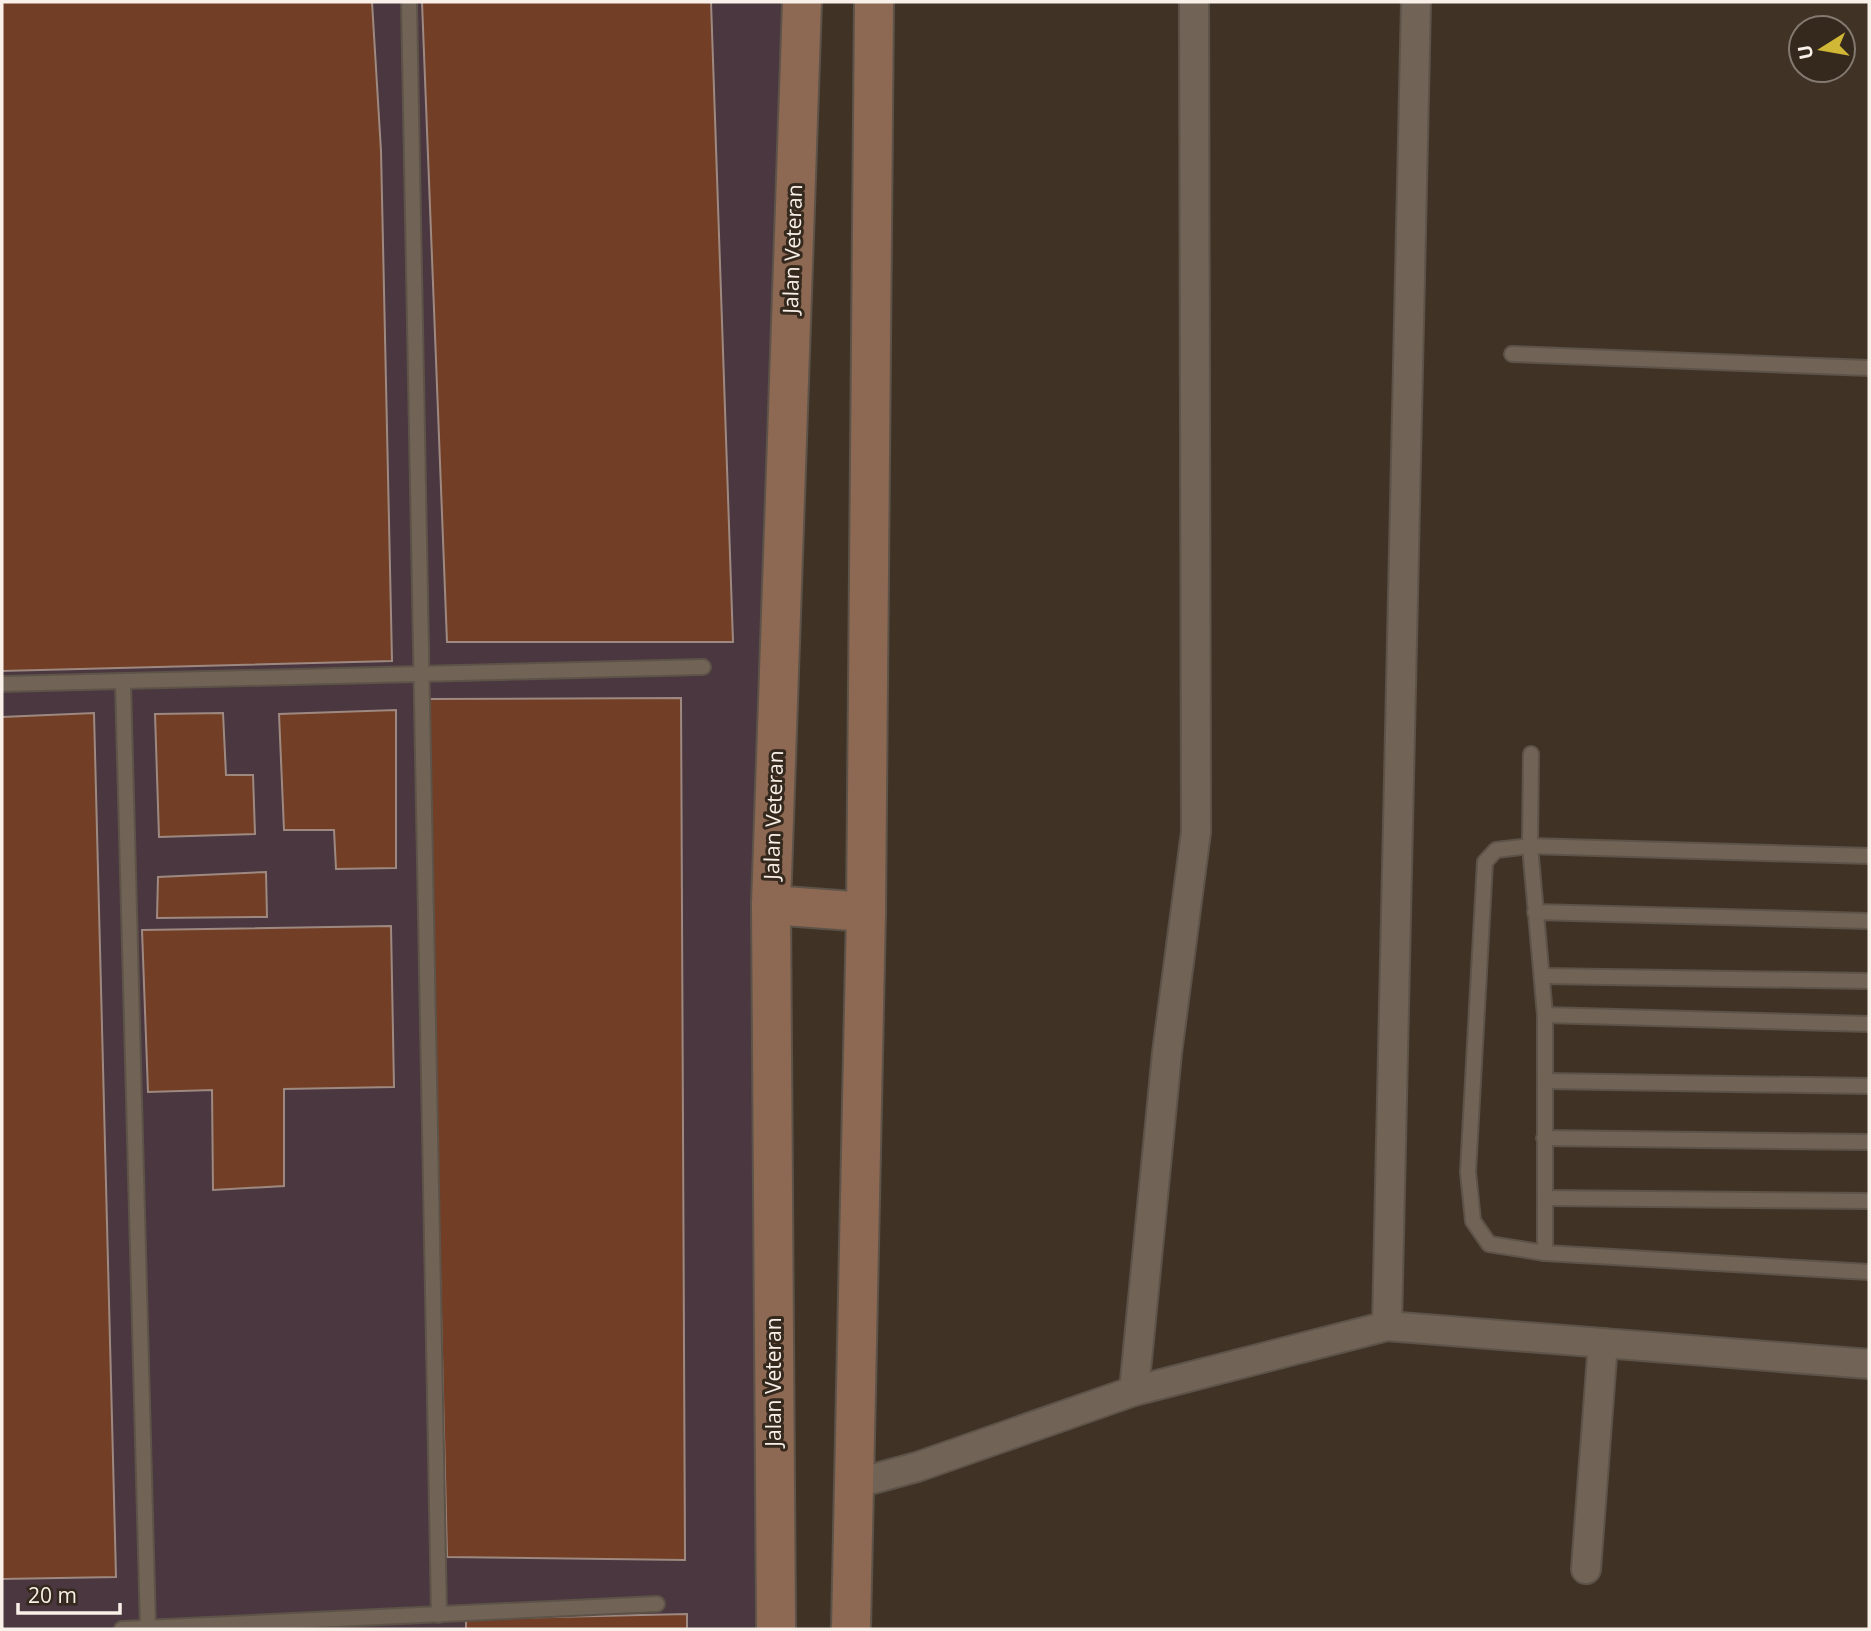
<svg xmlns="http://www.w3.org/2000/svg" width="1871" height="1631" font-family="'Open Sans',sans-serif">
  <rect width="100%" height="100%" fill="#403326"/>
  <polygon fill="#4a373f" points="2,2 802,2 776,1629 2,1629"/>
  <g fill="#733e26" stroke="#9e8981" stroke-width="2">
    <polygon points="2,2 372,2 381,151 392,661 2,671"/>
    <polygon points="422,2 711,2 733,642 447,642"/>
    <polygon points="681,698 685,1560 447,1557 426,699"/>
    <polygon points="396,710 396,868 336,869 334,830 284,830 279,714"/>
    <polygon points="94,713 116,1577 2,1579 2,717"/>
    <polygon points="223,713 226,775 253,775 255,834 159,837 155,714"/>
    <polygon points="266,872 267,917 157,918 158,877"/>
    <polygon points="391,926 394,1087 284,1089 284,1186 213,1190 212,1090 148,1092 142,930"/>
    <polygon points="687,1614 687,1629 466,1629 466,1619"/>
  </g>
  <g fill="none" stroke-linecap="round" stroke-linejoin="round">
    <defs>
      <g id="service">
        <polyline points="409,2 439,1615"/>
        <polyline points="1512,354 1869,368"/>
        <polyline points="123,683 148,1628"/>
        <polyline points="2,684 703,667"/>
        <polyline points="1531,754 1530,846 1545,1015 1545,1253 1869,1272"/>
        <polyline points="1535,912 1869,921"/>
        <polyline points="1544,976 1869,981"/>
        <polyline points="1545,1015 1869,1024"/>
        <polyline points="1545,1081 1869,1086"/>
        <polyline points="1544,1138 1869,1142"/>
        <polyline points="1545,1198 1869,1201"/>
        <polyline points="1545,1253 1489,1244 1473,1221 1468,1172 1485,862 1496,850 1530,846 1869,856"/>
        <polyline points="122,1629 657,1604"/>
      </g>
      <g id="minor">
        <polyline points="1387,1326 1416,2"/>
        <polyline points="1134,1391 1167,1053 1196,832 1194,2"/>
        <polyline points="854,1484 917,1467 1134,1391 1387,1326 1869,1364"/>
        <polyline points="1586,1569 1603,1343"/>
      </g>
      <g id="secondary">
        <polyline points="771,905 866,912"/>
        <polyline points="776,1629 771,905 802,2"/>
        <polyline points="851,1629 866,912 874,2"/>
      </g>
    </defs>
    <use href="#service" stroke="#5d5348" stroke-width="18"/>
    <use href="#minor" stroke="#5d5348" stroke-width="32"/>
    <use href="#secondary" stroke="#5d5348" stroke-width="42"/>
    <use href="#service" stroke="#716355" stroke-width="14"/>
    <use href="#minor" stroke="#716355" stroke-width="28"/>
    <use href="#secondary" stroke="#8d6853" stroke-width="38"/>
  </g>
  <g text-anchor="middle" stroke-width="6" stroke-linejoin="round" paint-order="stroke">
    <g font-size="21" fill="#f9f1e9" stroke="#35291d">
      <text transform="translate(793 249) rotate(-88)" y="7">Jalan Veteran</text>
      <text transform="translate(774 815) rotate(-88)" y="7">Jalan Veteran</text>
      <text transform="translate(774 1382) rotate(-90)" y="7">Jalan Veteran</text>
    </g>
  </g>
  <rect width="1871" height="1631" fill="none" stroke="#f9f1e9" stroke-width="7"/>
  <g transform="translate(1822 49) rotate(259)"><circle r="33" fill="#35291d" stroke="#83796f" stroke-width="2"/>
  <path d="M0-5L12 26L0 18L-12 26Z" fill="#d0b736"/>
  <text y="-10" font-size="19" font-weight="bold" text-anchor="middle" fill="#f9f1e9">U</text>
  </g>
  <path d="M18 1603v10h102v-10" fill="none" stroke="#f9f1e9" stroke-width="3.5"/>
  <text x="28" y="1603" font-size="21" fill="#f9f1e9" stroke="#35291d" stroke-width="5" paint-order="stroke">20 m</text>
</svg>
